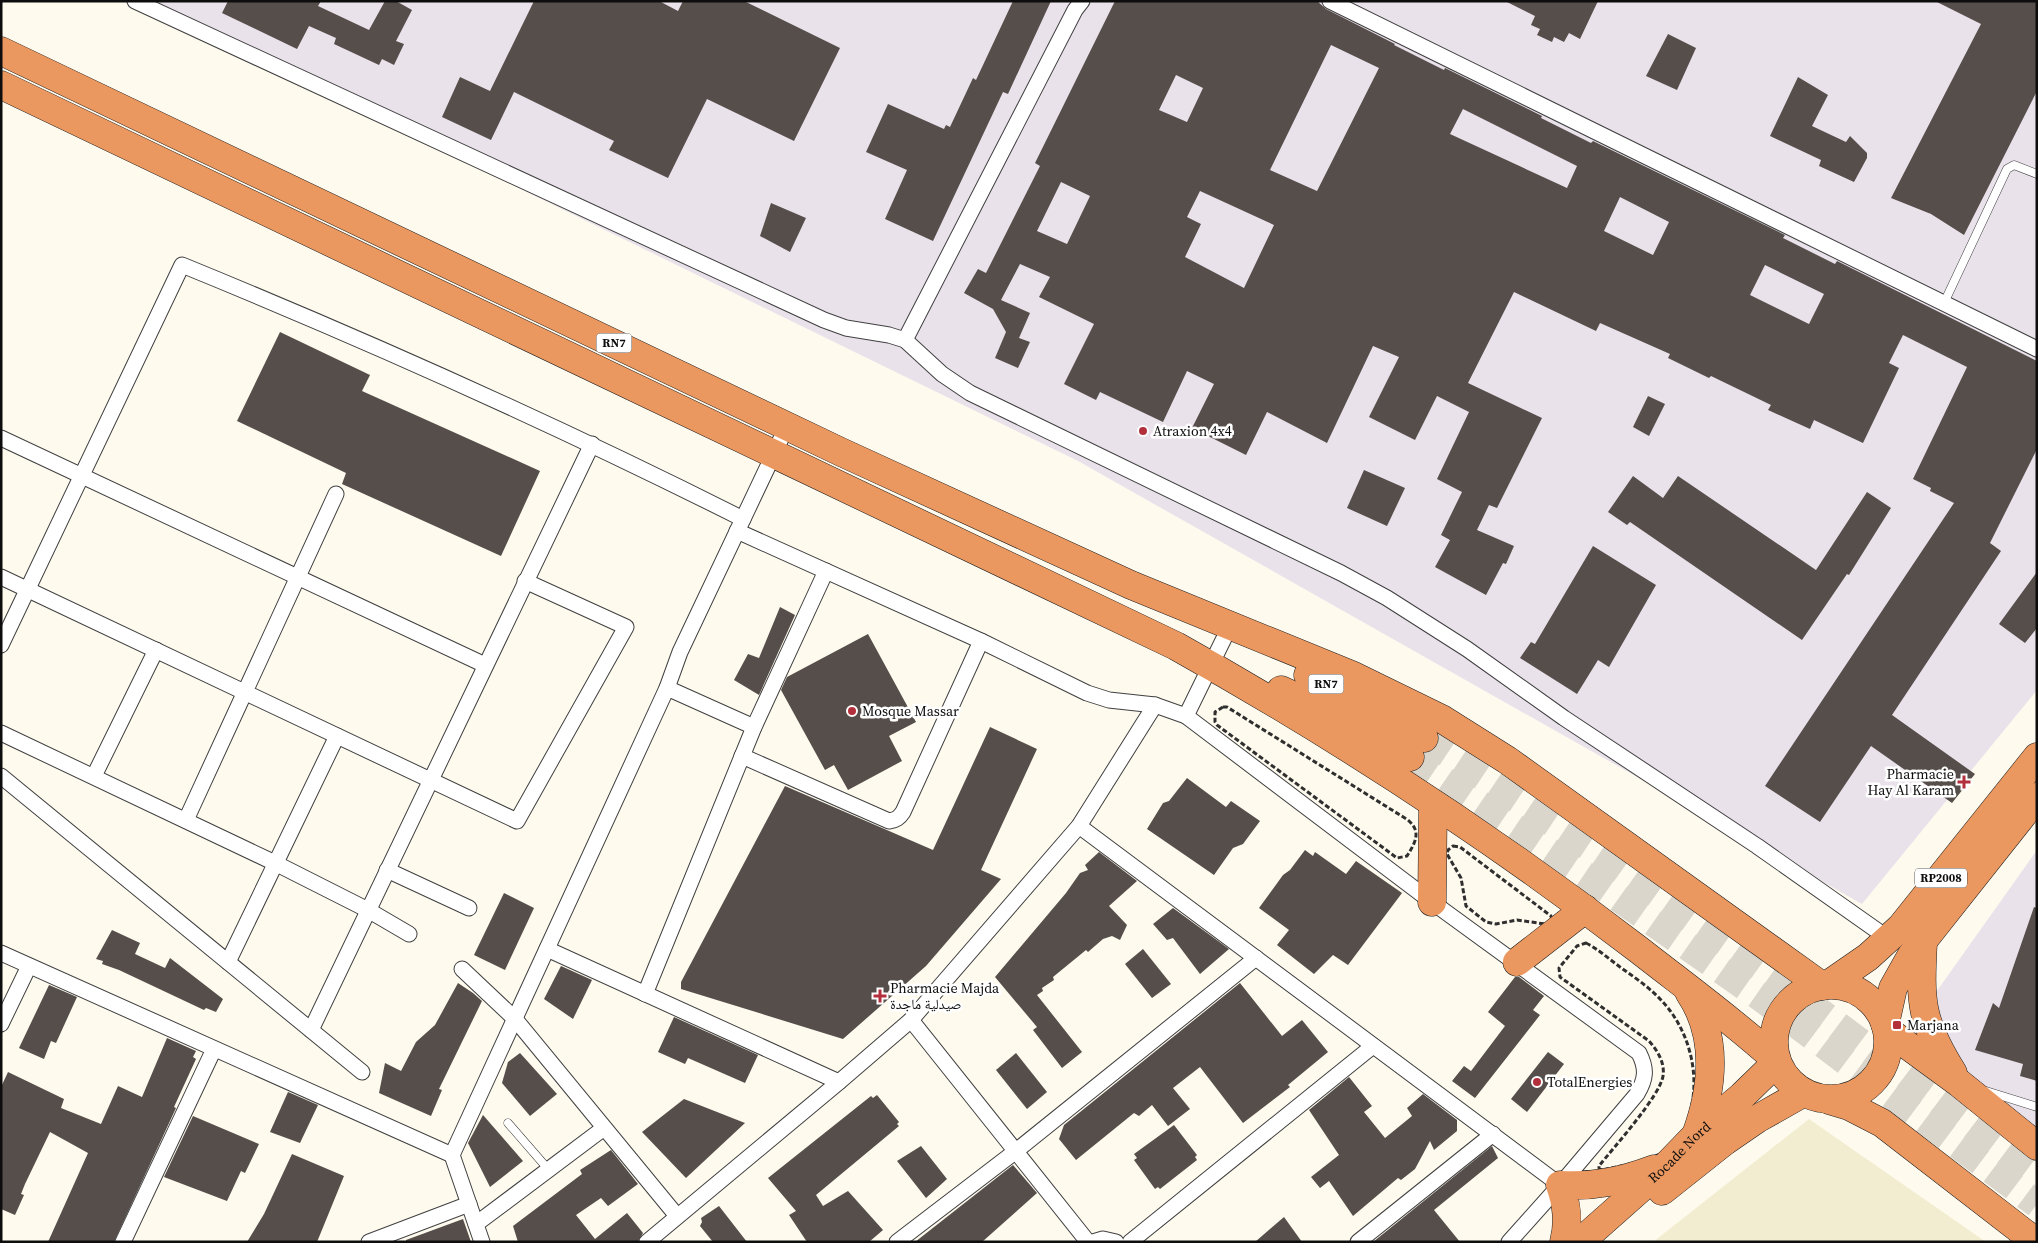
<svg xmlns="http://www.w3.org/2000/svg" width="2038" height="1243" font-family="'Source Serif 4','Noto Naskh Arabic',serif">
  <rect width="100%" height="100%" fill="#fefaee"/>
  <g fill="#eae2eb">
    <polygon points="136,1 2037,1 2037,690 1862,904 1078,461"/>
    <polygon points="2037,850 2037,1147 1955,1089 1922,1012"/>
  </g>
  <polygon fill="#f2edd0" points="1809,1119 1986,1242 1653,1242"/>
  <g fill="#554e4a" fill-rule="evenodd">
    <polygon points="228,1 321,1 318,6 369,30 385,1 396,1 412,10 396,41 404,44 394,65 382,59 379,65 334,44 336,38 309,26 297,49 222,13"/>
    <polygon points="534,1 659,1 678,11 683,1 744,1 840,48 794,141 707,99 668,178 609,150 614,141 514,92 491,140 442,117 460,77 490,91"/>
    <polygon points="1013,1 1051,1 1008,94 1003,92 933,241 885,219 907,170 866,152 888,104 944,129 946,125 950,127 973,78 976,80"/>
    <path d="M1115 1H1317L1326 9 1395 44 1394 45 1444 70 1445 68 1542 116 1541 118 1591 143 1593 141 1785 235 1783 238 1835 264 1837 261 2037 361V449L1990 543 2001 551 1892 715 1975 774 1952 803 1871 746 1820 822 1765 786 1954 503 1930 491 1931 488 1913 479 1967 367 1903 335 1889 363 1899 368 1863 443 1814 420 1810 429 1768 410 1771 405 1711 376 1709 378 1668 358 1670 354 1600 323 1596 331 1514 292 1468 383 1542 418 1497 508 1489 505 1477 530 1514 546 1506 564 1503 563 1486 595 1435 567 1450 540 1441 535 1462 492 1437 479 1469 412 1437 396 1415 440 1369 417 1399 357 1373 346 1327 443 1267 412 1246 455 1192 428 1214 384 1187 371 1163 422 1100 392 1096 400 1064 384 1094 324 1039 297 1050 277 1020 264 1001 300 1030 313 1019 338 1030 342 1018 368 995 358 1006 332 993 309 964 293 978 269 986 273 1040 166 1035 163ZM1331 45 1379 68 1317 191 1270 170ZM1176 75 1203 88 1187 122 1159 110ZM1463 109 1577 166 1567 188 1450 134ZM1061 182 1090 196 1067 244 1037 231ZM1200 191 1274 225 1244 288 1185 257 1201 224 1187 217ZM1620 197 1669 222 1653 255 1604 231ZM1765 265 1824 294 1809 324 1750 295Z"/>
    <polygon points="1505,1 1598,1 1580,39 1569,33 1564,42 1554,37 1552,42 1537,35 1540,29 1531,25 1535,16"/>
    <polygon points="1935,1 2037,1 2037,91 1964,235 1931,214 1891,198 1981,24"/>
    <polygon points="1668,34 1696,48 1677,90 1646,76"/>
    <polygon points="1798,77 1828,95 1812,126 1846,142 1850,136 1867,153 1867,158 1854,182 1819,166 1821,160 1770,136"/>
    <polygon points="771,203 806,218 790,252 760,236"/>
    <polygon points="280,332 370,375 362,391 540,471 501,556 342,484 346,473 237,421"/>
    <polygon points="1648,396 1665,404 1649,436 1633,427"/>
    <polygon points="1364,470 1405,488 1387,526 1347,508"/>
    <polygon points="1633,476 1663,498 1678,476 1816,570 1867,492 1891,508 1849,575 1847,574 1802,640 1630,522 1627,525 1608,512"/>
    <polygon points="1593,546 1656,585 1609,667 1598,660 1577,694 1520,658 1531,642 1535,644"/>
    <polygon points="2037,572 2037,628 2025,643 1999,624"/>
    <polygon points="780,607 795,615 759,695 734,680 748,654 759,658"/>
    <polygon points="868,634 916,722 889,736 902,761 848,790 834,765 825,770 781,690 787,677"/>
    <polygon points="990,727 1037,749 981,870 1001,879 926,966 843,1039 681,989 681,982 785,786 933,850"/>
    <polygon points="1187,778 1226,807 1231,801 1260,821 1243,844 1233,848 1214,875 1147,829 1163,803 1169,801"/>
    <polygon points="1305,850 1313,856 1315,852 1346,874 1356,861 1402,893 1348,965 1333,955 1314,974 1277,945 1289,930 1259,908 1283,875 1290,870"/>
    <polygon points="1099,852 1137,881 1109,906 1127,925 1120,940 1112,936 1103,939 1088,952 1086,950 1053,977 1054,980 1042,988 1043,991 1037,995 1082,1052 1062,1068 1033,1030 1037,1027 995,977 1066,893 1080,873 1088,870 1085,865"/>
    <polygon points="504,893 534,908 505,970 474,955"/>
    <polygon points="2034,907 2037,908 2037,1081 2020,1076 2023,1064 1975,1050 1993,1003 1999,1008"/>
    <polygon points="1173,908 1229,949 1200,974 1173,938 1167,940 1153,924"/>
    <polygon points="112,930 140,943 135,954 165,968 170,958 223,999 216,1012 206,1008 204,1010 119,970 102,964 103,961 96,959"/>
    <polygon points="1143,949 1171,984 1152,998 1125,964"/>
    <polygon points="561,966 592,980 573,1019 544,999"/>
    <polygon points="1515,977 1519,977 1544,996 1533,1010 1540,1015 1475,1098 1452,1081 1464,1066 1471,1071 1505,1026 1488,1012"/>
    <polygon points="458,983 473,993 482,1001 439,1089 442,1090 431,1116 379,1093 385,1063 401,1071 416,1042 435,1025"/>
    <polygon points="1240,983 1282,1036 1302,1020 1328,1052 1288,1085 1290,1087 1243,1123 1200,1067 1173,1088 1190,1109 1168,1126 1152,1105 1139,1116 1134,1113 1076,1160 1059,1139 1064,1125"/>
    <polygon points="49,985 77,997 56,1043 51,1041 44,1059 19,1048"/>
    <polygon points="674,1017 758,1055 745,1083 688,1058 685,1064 658,1052"/>
    <polygon points="167,1038 196,1051 193,1057 196,1059 174,1107 176,1108 114,1242 48,1242 88,1153 50,1132 25,1184 21,1194 24,1195 15,1215 1,1209 1,1087 8,1072 64,1099 61,1108 101,1124 118,1086 142,1097"/>
    <polygon points="1548,1052 1564,1064 1527,1112 1511,1099"/>
    <polygon points="520,1053 557,1094 530,1116 502,1083 508,1062"/>
    <polygon points="1016,1053 1047,1092 1027,1109 996,1070"/>
    <polygon points="1349,1077 1372,1106 1364,1112 1385,1138 1412,1116 1407,1108 1423,1094 1457,1120 1457,1131 1434,1150 1430,1141 1415,1169 1401,1180 1398,1178 1353,1216 1329,1181 1320,1188 1311,1177 1339,1155 1309,1110"/>
    <polygon points="288,1092 318,1105 300,1143 270,1132"/>
    <polygon points="877,1095 899,1122 897,1124 899,1126 816,1195 823,1206 848,1191 883,1230 869,1242 807,1242 789,1215 796,1211 768,1178 871,1096 873,1098"/>
    <polygon points="684,1099 745,1123 686,1178 642,1132"/>
    <polygon points="483,1115 523,1161 490,1187 468,1143"/>
    <polygon points="193,1116 259,1144 245,1173 241,1171 227,1201 164,1177"/>
    <polygon points="1174,1125 1197,1155 1195,1157 1197,1160 1160,1189 1158,1187 1155,1189 1134,1160 1137,1158 1134,1154"/>
    <polygon points="921,1146 947,1179 926,1198 897,1161"/>
    <polygon points="1492,1146 1498,1158 1434,1210 1460,1242 1373,1242"/>
    <polygon points="611,1150 638,1184 608,1206 601,1198 576,1215 595,1239 627,1213 643,1233 638,1242 518,1242 513,1226 582,1174 580,1170"/>
    <polygon points="292,1154 344,1176 317,1242 247,1242 264,1214"/>
    <polygon points="1013,1165 1037,1193 982,1242 915,1242"/>
    <polygon points="719,1206 747,1242 713,1242 700,1226 702,1222 701,1218"/>
    <polygon points="1284,1217 1302,1242 1255,1242"/>
    <polygon points="463,1219 471,1242 406,1242 406,1240"/>
  </g>
  <g fill="none" stroke-linecap="round" stroke-linejoin="round">
    <g stroke="#dad6cc" stroke-width="28" stroke-dasharray="28 14" stroke-linecap="butt">
      <polyline points="1424,738 1614,864 1776,979 2037,1175"/>
      <polyline points="1410,757 1598,884 1760,997 2037,1204"/>
    </g>
    <defs>
      <g id="lane">
        <polyline points="1944,303 2007,169 2014,165 2037,174"/>
        <polyline points="1986,1091 2037,1107"/>
        <polyline points="508,1123 548,1169"/>
      </g>
      <g id="street">
        <polyline points="135,1 824,320 846,328 889,335 905,340 942,374 970,393 1341,573 1387,598 1467,649 1564,718 1757,846 1889,939"/>
        <polyline points="1330,1 2037,349"/>
        <polyline points="905,340 1075,10 1082,1"/>
        <polyline points="1,438 485,665"/>
        <path d="M737 531 981 641 1087 693 1109 700 1155 705 1186 716 1432 902 1639 1053C1647 1069 1646 1079 1637 1094L1560 1185 1509 1242"/>
        <polyline points="1,577 517,821 626,627 525,581"/>
        <path d="M1 645 182 265C373 343 560 427 743 519"/>
        <polyline points="667,688 754,727"/>
        <polyline points="1186,716 1230,626"/>
        <polyline points="1,733 275,863 368,910 409,934"/>
        <path d="M742 756 889 821C896 820 899 818 903 812L981 641"/>
        <polyline points="1,776 362,1072"/>
        <polyline points="94,776 156,650"/>
        <polyline points="186,820 336,494"/>
        <polyline points="1079,826 1560,1185"/>
        <polyline points="387,870 469,908"/>
        <polyline points="547,949 839,1082"/>
        <polyline points="1,953 452,1155"/>
        <polyline points="228,962 337,736"/>
        <polyline points="462,969 515,1019 677,1216"/>
        <polyline points="645,994 754,727 826,571"/>
        <polyline points="911,1020 1088,1242"/>
        <polyline points="1,1024 29,966"/>
        <polyline points="311,1030 592,444"/>
        <polyline points="476,1224 604,1128"/>
        <polyline points="123,1242 214,1049"/>
        <polyline points="369,1242 469,1204"/>
        <polyline points="482,1242 452,1155 667,688 680,652 787,426"/>
        <polyline points="647,1242 839,1082 911,1020 1079,826 1155,705"/>
        <polyline points="897,1242 1016,1151 1256,958"/>
        <polyline points="1093,1242 1103,1239 1116,1242"/>
        <polyline points="1130,1242 1373,1046"/>
        <polyline points="1358,1242 1493,1134"/>
      </g>
      <g id="highway">
        <polyline points="1,51 841,452 1131,585 1354,676 1442,719 1507,760 1822,986"/>
        <path d="M1 85 1176 646C1337 736 1493 838 1639 950 1685 986 1732 1020 1775 1059"/>
        <polyline points="1308,675 1395,719 1424,738"/>
        <polyline points="1281,690 1348,721 1410,757"/>
        <polyline points="1432,902 1433,804"/>
        <path d="M1923 942C1920 1003 1920 1020 1953 1073"/>
        <polyline points="1517,962 1585,909"/>
        <polyline points="1829,984 1868,957 1901,927 2037,757"/>
        <circle cx="1831" cy="1042" r="57"/>
        <path d="M1689 992C1719 1036 1713 1088 1696 1135"/>
        <polyline points="1885,1024 1893,988 1911,956 2037,797"/>
        <polyline points="1888,1031 1959,1083 2037,1146"/>
        <polyline points="1829,1100 1849,1106 1882,1123 2036,1242"/>
        <polyline points="1662,1191 1725,1141 1757,1119 1803,1093"/>
        <path d="M1564 1242C1569 1222 1567 1205 1560 1185 1594 1187 1622 1181 1654 1169"/>
        <path id="s1" d="M1580 1242 1667 1165 1696 1135 1742 1096 1777 1062"/>
      </g>
    </defs>
    <use href="#lane" stroke="#404040" stroke-width="9"/>
    <use href="#street" stroke="#404040" stroke-width="17"/>
    <use href="#highway" stroke="#1e1e1e" stroke-width="29"/>
    <g stroke="#2f2f2f" stroke-width="3" stroke-dasharray="5 2.5" stroke-linecap="butt">
      <path d="M1223 707H1227L1408 820C1422 832 1415 843 1407 856L1397 858 1217 725 1215 722V712Z"/>
      <polygon points="1453,846 1460,847 1551,916 1552,921 1545,924 1517,920 1496,924 1486,922 1466,906 1461,878 1447,854 1448,850"/>
      <path d="M1586 943C1598 949 1609 959 1620 967 1634 977 1649 987 1661 1000 1688 1028 1700 1071 1691 1109 1688 1121 1684 1138 1674 1146 1657 1159 1622 1166 1602 1170L1599 1168V1166C1614 1147 1660 1096 1663 1076 1665 1063 1658 1051 1649 1041L1560 977 1559 968 1577 946Z"/>
    </g>
    <use href="#lane" stroke="#fff" stroke-width="8"/>
    <use href="#street" stroke="#fff" stroke-width="15"/>
    <use href="#highway" stroke="#ea9860" stroke-width="28"/>
  </g>
  <g fill="#b32f3b" stroke="#fff" stroke-width="2">
    <circle cx="1143" cy="431" r="5"/>
    <circle cx="852" cy="711" r="5"/>
    <path d="M1961.5 774.5h5v5h5v5h-5v5h-5v-5h-5v-5h5z"/>
    <path d="M877.5 988.5h5v5h5v5h-5v5h-5v-5h-5v-5h5z"/>
    <rect x="1892" y="1020" width="10" height="10" rx="2.5"/>
    <circle cx="1537" cy="1082" r="5"/>
  </g>
  <g text-anchor="middle" stroke-width="5" stroke-linejoin="round" paint-order="stroke">
    <g fill="#fff" stroke="#565656" stroke-width="1">
      <rect x="596.5" y="333.5" width="35" height="19" rx="4"/>
      <rect x="1308.5" y="674.5" width="35" height="19" rx="4"/>
      <rect x="1915" y="868.5" width="52" height="19" rx="4"/>
    </g>
    <g font-size="12" font-weight="bold" fill="#0d0d0d">
      <text x="614" y="347">RN7</text>
      <text x="1326" y="688">RN7</text>
      <text x="1941" y="882">RP2008</text>
    </g>
    <g font-size="14" fill="#0d0d0d" stroke="#fff" text-anchor="start">
      <text x="1153" y="436">Atraxion 4x4</text>
      <text x="862" y="716">Mosque Massar</text>
      <text x="1954" y="779" text-anchor="end">Pharmacie<tspan x="1954" dy="16">Hay Al Karam</tspan></text>
      <text x="890" y="993">Pharmacie Majda<tspan x="890" dy="16">صيدلية ماجدة</tspan></text>
      <text x="1907" y="1030">Marjana</text>
      <text x="1547" y="1087">TotalEnergies</text>
    </g>
    <g font-size="14" fill="#0d0d0d" stroke="#fff">
      <text dy="5" stroke="none"><textPath href="#s1" startOffset="134">Rocade Nord</textPath></text>
    </g>
  </g>
  <rect width="2038" height="1243" fill="none" stroke="#0d0d0d" stroke-width="5"/>
</svg>
